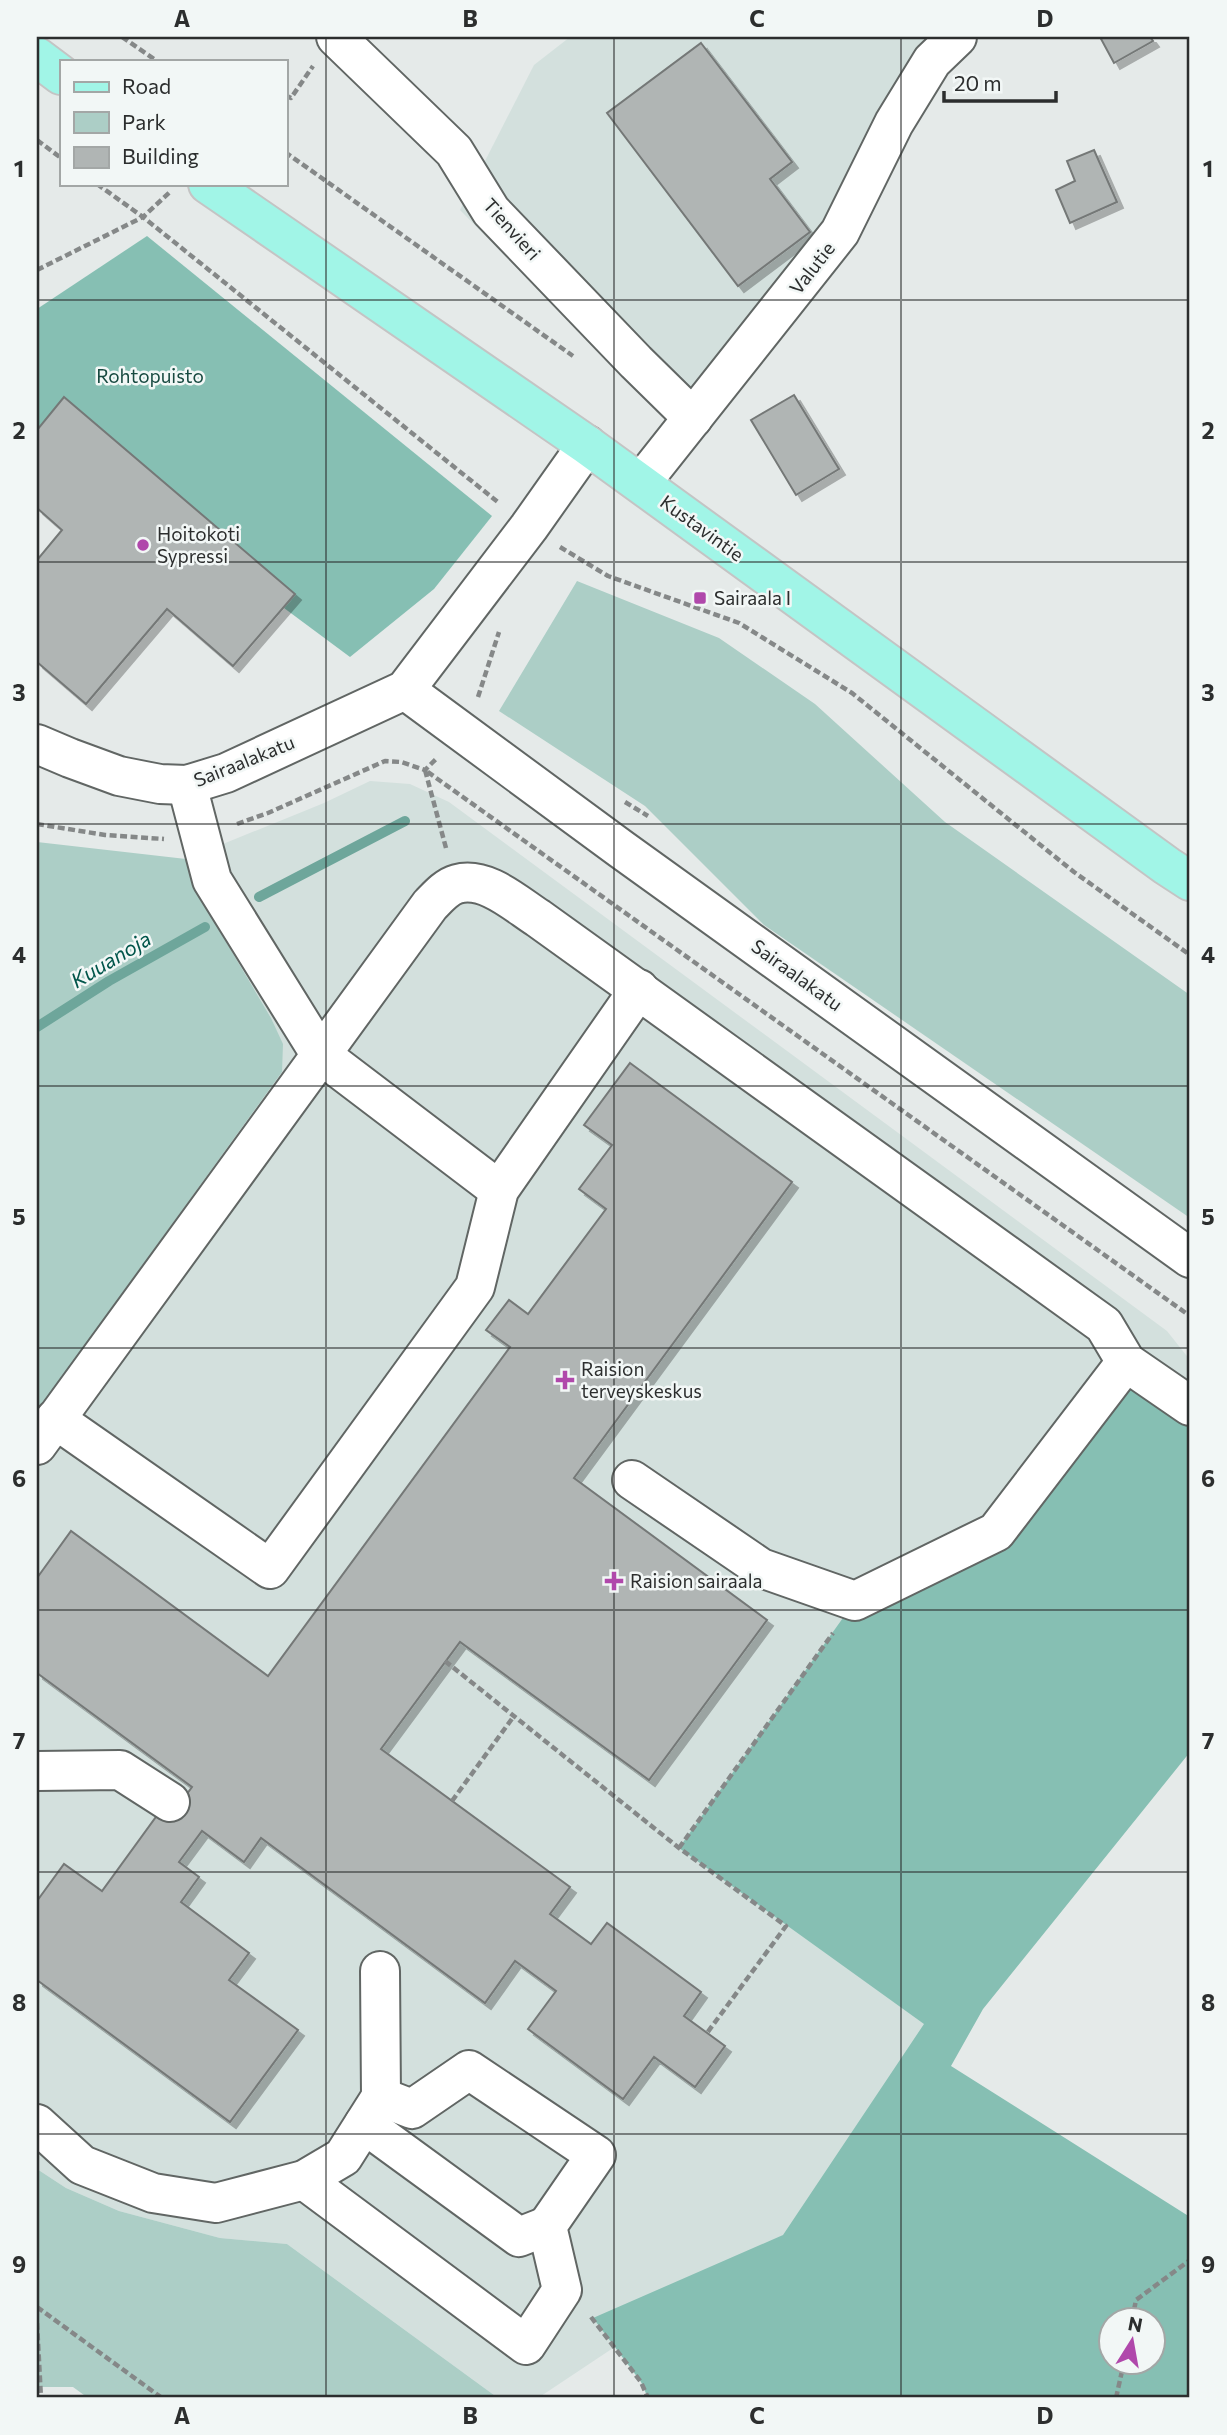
<svg xmlns="http://www.w3.org/2000/svg" width="1227" height="2435" font-family="Commissioner,sans-serif">
  <defs>
    <filter id="shadow"><feDropShadow dx="6" dy="6" stdDeviation="0" flood-color="#0004"/></filter>
  </defs>
  <rect width="100%" height="100%" fill="#e5eae9"/>
  <g fill="#d3e0dd">
    <polygon points="570,37 962,37 904,127 668,422 460,210 534,65"/>
    <polygon points="370,781 410,784 449,802 1167,1331 1190,1360 1190,1752 983,2009 950,2066 783,2235 538,2398 498,2398 287,2244 220,2238 119,2211 66,2188 37,2169 37,1411 282,1072 282,1044 271,1018 192,884 186,859 324,803"/>
  </g>
  <g fill="#accec6">
    <polygon points="577,581 719,638 815,704 945,822 1190,995 1190,1218 764,925 645,806 499,711"/>
    <polygon points="37,842 186,859 192,884 271,1018 283,1044 282,1072 37,1411"/>
    <polygon points="37,2169 66,2188 119,2211 220,2238 287,2244 498,2398 88,2398 73,2387 37,2387"/>
  </g>
  <g fill="#86bfb3" fill-rule="evenodd">
    <polygon points="147,236 492,516 434,589 350,657 37,425 37,309"/>
    <path d="M1126 1362 1190 1406V1752L983 2009 951 2066 1190 2217V2398H648L641 2382 593 2318 783 2235 924 2024 679 1848 855 1601 996 1531ZM1112 2320H1154V2362H1112Z"/>
  </g>
  <g fill="none" stroke-linecap="round" stroke-linejoin="round">
    <g stroke="#6ea69b" stroke-width="10">
      <polyline points="259,897 405,821"/>
      <polyline points="37,1027 109,981 205,927"/>
    </g>
  </g>
  <g fill="#b0b5b4" stroke="#747877" stroke-width="2" filter="url(#shadow)">
    <polygon points="1100,37 1150,37 1153,41 1114,63"/>
    <polygon points="701,43 792,162 770,179 810,232 738,286 607,113"/>
    <polygon points="1094,150 1117,202 1070,223 1056,190 1075,181 1067,161"/>
    <polygon points="794,395 839,469 796,495 751,420"/>
    <polygon points="64,397 295,594 233,666 167,609 86,704 37,662 37,560 62,530 37,508 37,430"/>
    <polygon points="630,1063 792,1182 574,1478 767,1620 649,1780 460,1642 381,1749 570,1887 550,1914 591,1944 607,1923 701,1992 684,2016 725,2046 695,2087 654,2057 623,2099 528,2029 556,1991 515,1961 485,2003 261,1838 244,1862 202,1831 179,1862 199,1877 181,1902 249,1953 229,1980 298,2030 230,2122 37,1980 37,1901 64,1864 102,1891 161,1810 170,1817 192,1787 37,1673 37,1578 71,1531 268,1676 510,1347 486,1330 509,1300 528,1314 606,1209 579,1189 612,1145 584,1125"/>
  </g>
  <g fill="none" stroke-linecap="round" stroke-linejoin="round">
    <defs>
      <g id="minor">
        <polyline points="336,37 454,151 491,211 636,362 693,418"/>
        <polyline points="641,483 840,232 894,123 932,61 957,37"/>
        <polyline points="405,690 621,849 1190,1258"/>
        <polyline points="37,744 70,758 119,776 160,784 187,785 226,773 405,690 529,527 587,445"/>
        <polyline points="187,785 212,880 320,1054 499,1190"/>
        <polyline points="55,1419 270,1569 475,1287 499,1190 639,989"/>
        <path d="M37 1445 430 905C437 898 446 887 457 884 486 876 516 904 538 918L1104 1325 1126 1362 1190 1406"/>
        <polyline points="632,1480 761,1568 855,1601 996,1532 1126,1362"/>
        <polyline points="37,1771 120,1770 170,1802"/>
        <polyline points="37,2124 82,2165 153,2193 216,2203 304,2180 343,2157 381,2097 380,1971"/>
        <polyline points="364,2124 519,2237 547,2226"/>
        <polyline points="304,2180 526,2345 562,2290 547,2226 596,2155 469,2070 412,2109 381,2097"/>
      </g>
      <g id="major">
        <polyline points="37,57 61,75"/>
        <polyline points="208,184 587,445 1167,866 1190,881"/>
      </g>
    </defs>
    <use href="#minor" stroke="#616664" stroke-width="42"/>
    <use href="#major" stroke="#c4c4c4" stroke-width="42"/>
    <g stroke="#858888" stroke-width="4.5" stroke-dasharray="7 3.5" stroke-linecap="butt">
      <polyline points="122,37 157,61"/>
      <polyline points="285,95 291,98 313,66"/>
      <polyline points="37,140 61,158"/>
      <polyline points="285,152 573,356"/>
      <polyline points="97,184 143,217 499,503"/>
      <polyline points="37,270 143,217 171,191"/>
      <polyline points="560,547 608,576 739,623 852,693 1074,872 1190,955"/>
      <polyline points="478,697 499,632"/>
      <polyline points="625,802 648,816"/>
      <polyline points="37,824 105,835 164,839"/>
      <polyline points="237,824 268,813 385,761 401,762 425,770 437,758"/>
      <polyline points="446,848 425,770 1190,1316"/>
      <polyline points="445,1661 679,1848 786,1926 707,2033"/>
      <polyline points="452,1801 514,1716"/>
      <polyline points="679,1848 833,1633"/>
      <polyline points="37,2307 162,2398"/>
      <polyline points="591,2317 641,2382 648,2398"/>
      <polyline points="1132,2320 1136,2300 1190,2260"/>
      <polyline points="37,2323 41,2398"/>
      <polyline points="1116,2398 1124,2362"/>
    </g>
    <use href="#minor" stroke="#fff" stroke-width="38"/>
    <use href="#major" stroke="#a1f5e7" stroke-width="38"/>
  </g>
  <path fill="none" stroke="#2c2e2e" stroke-width="2" stroke-opacity="0.55" d="M326 37V2398M614 37V2398M901 37V2398M37 300H1190M37 562H1190M37 824H1190M37 1086H1190M37 1348H1190M37 1610H1190M37 1872H1190M37 2134H1190"/>
  <g fill="#b048ab" stroke="#f2f7f6" stroke-width="2.5">
    <circle cx="143" cy="545" r="7"/>
    <rect x="693" y="591" width="14" height="14" rx="3.5"/>
    <path d="M561.5 1369.5h7v7h7v7h-7v7h-7v-7h-7v-7h7z"/>
    <path d="M610.5 1570.5h7v7h7v7h-7v7h-7v-7h-7v-7h7z"/>
  </g>
  <g text-anchor="middle" stroke-width="5" stroke-linejoin="round" paint-order="stroke">
    <g font-size="19" fill="#2c2e2e" stroke="#f2f7f6">
      <text transform="translate(512 229) rotate(48)" y="7">Tienvieri</text>
      <text transform="translate(812 268) rotate(-52)" y="7">Valutie</text>
      <text transform="translate(702 528) rotate(36)" y="7">Kustavintie</text>
      <text transform="translate(244 761) rotate(-22)" y="7">Sairaalakatu</text>
      <text transform="translate(797 975) rotate(36)" y="7">Sairaalakatu</text>
    </g>
    <g font-size="19" fill="#174940" stroke="#f2f7f6">
      <text x="150" y="383">Rohtopuisto</text>
    </g>
    <g font-size="19" fill="#2c2e2e" stroke="#f2f7f6" text-anchor="start">
      <text x="157" y="541">Hoitokoti<tspan x="157" dy="22">Sypressi</tspan></text>
      <text x="714" y="605">Sairaala I</text>
      <text x="581" y="1376">Raision<tspan x="581" dy="22">terveyskeskus</tspan></text>
      <text x="630" y="1588">Raision sairaala</text>
    </g>
    <g font-size="21" font-style="italic" fill="#00554a" stroke="#f2f7f6">
      <text transform="translate(111 960) rotate(-31)" y="7">Kuuanoja</text>
    </g>
  </g>
  <rect width="1227" height="2435" fill="none" stroke="#f2f7f6" stroke-width="77"/>
  <rect x="60" y="60" width="228" height="126" fill="#f2f7f6" stroke="#a3a7a6" stroke-width="2"/>
  <rect x="74" y="82" width="35" height="10" fill="#a1f5e7" stroke="#a3a7a6" stroke-width="2"/>
  <text x="122" y="94" font-size="21" fill="#2c2e2e">Road</text>
  <rect x="74" y="112" width="35" height="21" fill="#accec6" stroke="#a3a7a6" stroke-width="2"/>
  <text x="122" y="130" font-size="21" fill="#2c2e2e">Park</text>
  <rect x="74" y="147" width="35" height="21" fill="#b0b5b4" stroke="#a3a7a6" stroke-width="2"/>
  <text x="122" y="164" font-size="21" fill="#2c2e2e">Building</text>
  <g transform="translate(1132 2341) rotate(11)"><circle r="33" fill="#f2f7f6" stroke="#a3a7a6" stroke-width="2"/>
  <path d="M0-5L12 26L0 18L-12 26Z" fill="#b048ab"/>
  <text y="-10" font-size="19" font-weight="bold" text-anchor="middle" fill="#2c2e2e">N</text>
  </g>
  <path d="M944 91v10h112v-10" fill="none" stroke="#2c2e2e" stroke-width="3.5"/>
  <text x="954" y="91" font-size="21" fill="#2c2e2e" stroke="#f2f7f6" stroke-width="5" paint-order="stroke">20 m</text>
  <rect x="38" y="38" width="1150" height="2358" fill="none" stroke="#2c2e2e" stroke-width="2.5"/>
  <g font-size="23" text-anchor="middle" font-weight="bold" fill="#2c2e2e">
    <text x="182" y="27">A</text>
    <text x="470" y="27">B</text>
    <text x="757" y="27">C</text>
    <text x="1045" y="27">D</text>
    <text x="19" y="177">1</text>
    <text x="1208" y="177">1</text>
    <text x="19" y="439">2</text>
    <text x="1208" y="439">2</text>
    <text x="19" y="701">3</text>
    <text x="1208" y="701">3</text>
    <text x="19" y="963">4</text>
    <text x="1208" y="963">4</text>
    <text x="19" y="1225">5</text>
    <text x="1208" y="1225">5</text>
    <text x="19" y="1487">6</text>
    <text x="1208" y="1487">6</text>
    <text x="19" y="1749">7</text>
    <text x="1208" y="1749">7</text>
    <text x="19" y="2011">8</text>
    <text x="1208" y="2011">8</text>
    <text x="19" y="2273">9</text>
    <text x="1208" y="2273">9</text>
    <text x="182" y="2424">A</text>
    <text x="470" y="2424">B</text>
    <text x="757" y="2424">C</text>
    <text x="1045" y="2424">D</text>
  </g>
</svg>
